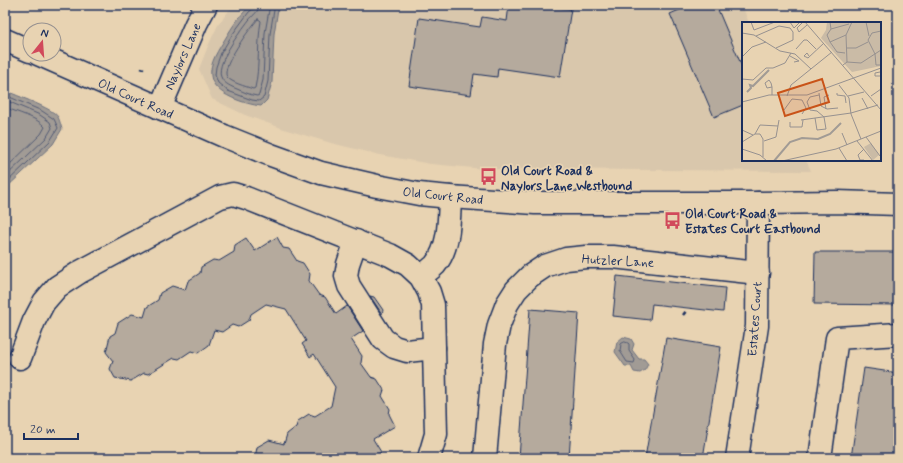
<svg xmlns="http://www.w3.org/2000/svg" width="903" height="463" font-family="Mynerve,sans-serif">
  <rect width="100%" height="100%" fill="#e8d3b2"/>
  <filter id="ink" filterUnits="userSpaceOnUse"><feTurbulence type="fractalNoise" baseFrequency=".025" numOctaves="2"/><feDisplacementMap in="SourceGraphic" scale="8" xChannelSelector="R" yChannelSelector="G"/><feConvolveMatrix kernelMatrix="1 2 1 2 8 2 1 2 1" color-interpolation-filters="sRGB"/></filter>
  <g filter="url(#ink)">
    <polygon fill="#d9c7ac" points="233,5 742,5 749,23 743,23 743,160 806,160 811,171 484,169 431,164 380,155 331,143 287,130 245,115 212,99 199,69 208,46 218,25"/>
    <g fill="#a19b95" stroke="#6b707f">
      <path d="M252 5H277L278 9 274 34 272 82 267 100 261 106C246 104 213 95 211 76 209 63 219 49 225 39 232 27 241 13 252 5Z"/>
      <path d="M5 90C16 96 53 108 58 117 60 121 61 126 62 129L53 144 5 189Z"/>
      <polygon points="623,337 631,339 634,344 632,350 639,359 644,359 648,364 645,370 640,373 634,372 631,366 625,366 615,352 617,342"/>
    </g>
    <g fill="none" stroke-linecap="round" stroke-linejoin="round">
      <g stroke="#515a74" stroke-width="1">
        <polyline points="254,5 253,9 249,12 232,35 221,53 216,67 215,75 218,83 228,91 252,100 259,101 264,97 268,81 270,34 274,10 273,5"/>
        <path d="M259 5C259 12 253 15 249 20 241 31 213 65 222 79 225 84 232 87 237 89 244 92 250 95 257 96L259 95 263 80 265 33 269 10 268 5"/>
        <path d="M258 19 260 20 261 21C257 43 260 66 255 88L253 89C245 86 232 83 227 77 220 67 251 27 258 19Z"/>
        <polyline points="5,95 42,111 54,119 58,128 50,141 5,184"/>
        <polyline points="5,100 40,115 50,122 52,128 46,138 5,177"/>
        <path d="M5 107C17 113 37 117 45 127L41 134 5 169"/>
        <polygon points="625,342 628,343 629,344 629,351 635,360 634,363 627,362 620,351 621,344"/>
      </g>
    </g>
    <g fill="#b5aa9d" stroke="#1b2f5e">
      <polygon points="509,5 543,5 571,9 560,77 498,68 497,77 474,74 471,95 409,86 419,18 480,27 482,17 507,21"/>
      <polygon points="691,5 716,5 743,69 743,105 714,117 670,14"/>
      <polygon points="277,237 283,248 289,249 297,261 303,263 310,274 309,281 319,295 325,297 336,314 347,306 363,331 351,339 362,356 361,363 371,377 377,379 384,390 382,396 390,409 389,414 395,426 373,439 381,452 372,458 255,458 257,447 269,440 284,444 287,434 296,427 298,421 309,414 315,416 331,406 335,387 314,354 310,357 306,350 302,344 306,341 286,309 266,304 251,314 249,320 238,327 232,325 222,332 214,330 209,345 198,353 191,351 179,359 174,358 148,374 144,373 131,381 115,378 110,369 113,361 106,352 110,336 115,333 118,323 132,314 144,317 147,307 158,300 160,293 172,286 185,290 188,281 200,273 201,267 213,260 219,261 234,252 235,245 246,238 255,251"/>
      <polygon points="815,252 898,252 898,305 814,304"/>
      <polygon points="617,276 725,288 723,312 652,304 650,320 613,316"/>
      <polygon points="370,296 374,297 383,310 382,314"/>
      <polygon points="530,309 579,313 569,458 519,458"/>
      <polygon points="666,338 721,347 703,458 645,458"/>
      <polygon points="864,368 898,373 898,458 851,458"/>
    </g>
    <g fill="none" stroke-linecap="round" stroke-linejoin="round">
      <defs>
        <g id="minor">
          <polyline points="160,108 196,24 206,5"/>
          <polyline points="356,241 348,264 346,276 349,286 383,339 394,347 407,351 434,348"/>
          <path d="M421 277C425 273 431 269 435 265 450 247 449 219 450 197"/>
          <polyline points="20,358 34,321 44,302 57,287 80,272 220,197 233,194 246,198 390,255 408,265 421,277 429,292 433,305 436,434 429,458"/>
          <polyline points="485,458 495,344 499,325 507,304 516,290 530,276 545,266 566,259 586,257 613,257 758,273"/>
          <polyline points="737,458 757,326 758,203"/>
          <polyline points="820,458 837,338 898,334"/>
        </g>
        <g id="major">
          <polyline points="5,40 30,51"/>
          <polyline points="38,54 224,136 271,155 321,173 377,186 419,194 450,197 535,203 758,203 837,202 898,204"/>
        </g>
      </defs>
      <use href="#minor" stroke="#1b2f5e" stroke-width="25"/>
      <use href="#major" stroke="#1b2f5e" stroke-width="25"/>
      <g stroke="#1b2f5e" stroke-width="2.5" stroke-dasharray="4 3" stroke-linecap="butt">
        <polyline points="141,68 144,69"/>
        <polyline points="683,315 687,310"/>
      </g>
      <use href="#minor" stroke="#e8d3b2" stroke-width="22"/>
      <use href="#major" stroke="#e8d3b2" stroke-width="22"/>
    </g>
  </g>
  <defs>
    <symbol id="bus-bare" viewBox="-9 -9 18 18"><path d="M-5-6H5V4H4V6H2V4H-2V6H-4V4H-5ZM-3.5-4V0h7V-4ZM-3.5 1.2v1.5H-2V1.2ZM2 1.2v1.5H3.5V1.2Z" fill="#d1495b" stroke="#e8d3b2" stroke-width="2.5" paint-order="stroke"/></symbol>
  </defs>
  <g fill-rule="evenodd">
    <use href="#bus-bare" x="476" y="164" width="25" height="25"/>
    <use href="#bus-bare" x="660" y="208" width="25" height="25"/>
  </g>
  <g text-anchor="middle" stroke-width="3.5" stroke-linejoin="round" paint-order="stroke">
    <g font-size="13" fill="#1b2f5e" stroke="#e8d3b2">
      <text transform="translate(182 56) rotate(-66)" y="5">Naylors Lane</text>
      <text transform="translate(136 98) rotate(24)" y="5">Old Court Road</text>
      <text transform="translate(443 195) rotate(6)" y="5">Old Court Road</text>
      <text transform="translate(618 260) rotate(3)" y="5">Hutzler Lane</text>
      <text transform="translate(754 319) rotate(-86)" y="5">Estates Court</text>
    </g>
    <g font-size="13" font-weight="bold" fill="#1b2f5e" stroke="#e8d3b2" text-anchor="start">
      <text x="501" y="175">Old Court Road &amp;<tspan x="501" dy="15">Naylors Lane Westbound</tspan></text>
      <text x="685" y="218">Old Court Road &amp;<tspan x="685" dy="15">Estates Court Eastbound</tspan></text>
    </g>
  </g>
  <g transform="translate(742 22)">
    <rect width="139" height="139" fill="#e8d3b2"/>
    <path d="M85 0H139V44L110 50 79 16 84 8ZM129 121 137 133 131 138 122 125Z" fill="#cabba6"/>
    <path fill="none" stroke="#a19b95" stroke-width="2" d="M5 70 9 66 8 63 11 64 27 48M32 139 48 120 60 116 76 117 88 112 99 101"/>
    <path fill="none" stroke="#969190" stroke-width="1" d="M9 0 12 8 33 0M48 0 52 6 58 0M61 0 55 6 57 10 65 3M63 0 139 88M88 0 89 7 107 2M124 0 127 14M89 7 85 13 88 20 104 13M139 9 130 11 126 18 133 32 134 43H139M0 11 12 13 38 29 53 32 69 47M14 14 37 4 48 6 51 10V18L34 26M88 20 95 30 103 31M104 26H114L126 20M54 27 62 18H65L74 27M48 34 57 39 52 40M67 34 65 31 62 34 66 36 82 21M0 35 10 25 24 20M105 40 119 41 139 28M101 43 105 40 104 13 110 0M138 50 133 51V54H139M0 57 11 58 24 46H31L43 41 49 31M97 63 107 76 109 92 119 117M30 65 25 66 23 61 27 58 29 61 30 65V73M77 71 79 84 85 87 96 86M95 71V73L103 74 104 81M77 73 68 75 65 80 68 88 75 89 82 95M45 74 49 63 90 30M106 74 122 70M129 74 139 67M120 76 126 87M0 80 27 73H65L139 46M84 87 82 75 87 73M42 88 50 77 60 78 64 86 60 92M73 96 75 108 84 107 82 95M59 98 109 91 136 83M48 100V105H60L61 98M0 108 11 113M100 111 105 123M13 112H18L21 117V135M124 115 138 134M22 119 34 115 37 98M115 119 131 139M0 120 13 112 18 103 36 104M97 126 105 139M0 127 18 133 25 139M122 127 116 133 118 138H122M40 139 94 127 139 109"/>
    <path fill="#c95318" fill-opacity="0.15" stroke="#c95318" stroke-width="2" d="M80 57 87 80 43 94 36 71Z"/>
    <rect width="139" height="139" fill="none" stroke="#1b2f5e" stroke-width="2"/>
  </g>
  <rect width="903" height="463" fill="none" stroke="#e8d3b2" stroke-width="20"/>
  <rect x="10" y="10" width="883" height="443" fill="none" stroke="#1b2f5e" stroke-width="1.5" filter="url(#ink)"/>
  <g transform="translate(42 42) rotate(17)"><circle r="19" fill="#e8d3b2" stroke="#969190"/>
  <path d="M0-3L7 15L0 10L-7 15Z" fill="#d1495b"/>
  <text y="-6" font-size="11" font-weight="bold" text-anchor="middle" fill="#1b2f5e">N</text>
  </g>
  <path d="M24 433v6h54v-6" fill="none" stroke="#1b2f5e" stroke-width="2"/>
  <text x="30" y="433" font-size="12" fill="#1b2f5e" stroke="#e8d3b2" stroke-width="3" paint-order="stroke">20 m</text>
</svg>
